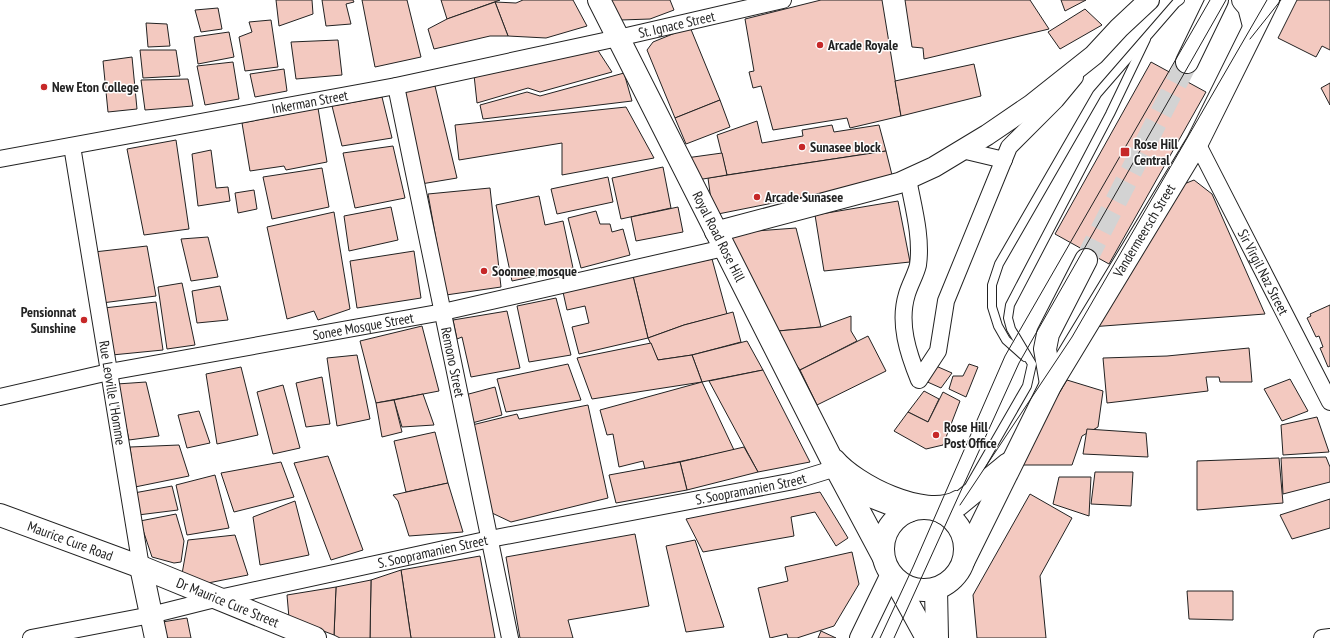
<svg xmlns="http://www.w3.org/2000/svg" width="1330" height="638" font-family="'PT Sans Narrow',sans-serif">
  <rect width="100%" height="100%" fill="#fff"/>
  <g fill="#f3c9c0" stroke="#222">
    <polygon points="276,0 312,0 313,14 279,26"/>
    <polygon points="322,0 353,0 354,2 346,4 351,24 326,26"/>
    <polygon points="362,0 407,0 421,57 375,67"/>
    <polygon points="441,0 500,0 447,19"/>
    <polygon points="523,0 573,0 587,26 546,38 508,36 495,2 516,3"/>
    <polygon points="608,0 670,0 674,10 650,19 621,20"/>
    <polygon points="821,0 882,0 901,116 850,128 847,118 773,130 761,86 753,88 749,72 754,71 745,19"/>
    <polygon points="905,0 1030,0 1049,29 924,59 923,48 912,47"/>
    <polygon points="1061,0 1086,0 1065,11"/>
    <polygon points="1297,0 1330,0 1330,50 1322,46 1316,57 1278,38"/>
    <polygon points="495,2 508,36 490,36 434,49 428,29 447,19"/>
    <polygon points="218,8 222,29 201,32 195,10"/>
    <polygon points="1085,9 1102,25 1060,49 1048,32"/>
    <polygon points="271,20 278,67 245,71 239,37 252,32 249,22"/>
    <polygon points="146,23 167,24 170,46 148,47"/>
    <polygon points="690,27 720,100 675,118 647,50 653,42"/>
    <polygon points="229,32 234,57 198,64 194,37"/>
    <polygon points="338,40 342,75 296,79 291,42"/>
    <polygon points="597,49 612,72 540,92 528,88 477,103 474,75"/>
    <polygon points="140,50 176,50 180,76 143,78"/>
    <polygon points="132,57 137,109 108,112 103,61"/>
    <polygon points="233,62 239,99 205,105 197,66"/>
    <polygon points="1151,62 1206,92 1109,264 1055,234"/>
    <polygon points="974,64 981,96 901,116 895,81"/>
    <polygon points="284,69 287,91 255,97 250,74"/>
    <polygon points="624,73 632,101 483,119 480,105 527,92 540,96"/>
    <polygon points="188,79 193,106 145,110 141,80"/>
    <polygon points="1330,83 1330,105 1321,88"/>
    <polygon points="435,86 457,178 421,184 403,91"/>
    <polygon points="382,97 392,138 342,146 332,106"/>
    <polygon points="720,100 730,127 686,144 675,118"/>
    <polygon points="626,107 654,158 562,175 562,143 459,160 455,125"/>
    <polygon points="318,108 327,162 286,170 284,166 250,171 242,123"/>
    <polygon points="757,121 762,143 803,136 802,130 832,125 834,132 879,125 886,151 727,175 717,135"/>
    <polygon points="176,140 189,229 144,235 127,149"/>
    <polygon points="393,146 405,198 355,208 343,153"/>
    <polygon points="211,150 216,188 228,187 230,201 198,206 192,154"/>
    <polygon points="886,151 893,179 713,215 708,178"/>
    <polygon points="722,153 727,175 691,181 686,158"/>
    <polygon points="663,167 671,208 621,219 612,178"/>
    <polygon points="322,168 329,207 272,219 263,177"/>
    <polygon points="608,177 613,202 557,214 551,189"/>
    <polygon points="1194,180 1212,194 1265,314 1090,327 1179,186"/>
    <polygon points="490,188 501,287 446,295 428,194"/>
    <polygon points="254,190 257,209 238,213 235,193"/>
    <polygon points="539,196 545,225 563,221 573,268 512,281 496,205"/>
    <polygon points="898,201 910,262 824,271 815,215"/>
    <polygon points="391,207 398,240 349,251 344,216"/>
    <polygon points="678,207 683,232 636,241 631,217"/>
    <polygon points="596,211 600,224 610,224 612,232 623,229 630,255 581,268 568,218"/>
    <polygon points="334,212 350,309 318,320 314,311 287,319 267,227"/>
    <polygon points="796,228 821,327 778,331 729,233"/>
    <polygon points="208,237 218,277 191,281 181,239"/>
    <polygon points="147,246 156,296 102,303 94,252"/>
    <polygon points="414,251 421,298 357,308 350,261"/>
    <polygon points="712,259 727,314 684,325 648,338 633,276"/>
    <polygon points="633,276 648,338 579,354 572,327 589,323 585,306 567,310 563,292"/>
    <polygon points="182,283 195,345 167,349 158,287"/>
    <polygon points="220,286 228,320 197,323 192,291"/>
    <polygon points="556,298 571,355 529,362 517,306"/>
    <polygon points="156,302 163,350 112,355 104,308"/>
    <polygon points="1330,305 1330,366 1328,367 1320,348 1323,347 1319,336 1316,337 1307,318 1311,316 1310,314"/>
    <polygon points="507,311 520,368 471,377 462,337 457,339 453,320"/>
    <polygon points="733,312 741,342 692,355 658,360 648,338 684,325"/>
    <polygon points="851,316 851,331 857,341 800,370 792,359 778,331 821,327"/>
    <polygon points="422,326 439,391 376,403 360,341"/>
    <polygon points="868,336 886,371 817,405 800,370"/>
    <polygon points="747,341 763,370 702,382 692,355"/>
    <polygon points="651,343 658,360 692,355 702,382 592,399 577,358"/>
    <polygon points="1249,348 1252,382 1220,382 1219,377 1206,377 1208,391 1107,403 1103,358 1167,356"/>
    <polygon points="357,355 370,419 337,426 327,358"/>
    <polygon points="568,364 581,400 506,412 497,379"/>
    <polygon points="969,364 978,367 966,397 949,389 953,376 963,376"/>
    <polygon points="936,366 952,373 941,388 923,380"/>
    <polygon points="241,367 258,435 217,444 206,374"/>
    <polygon points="763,370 810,462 758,472 709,381"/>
    <polygon points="322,377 330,424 306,427 296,383"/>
    <polygon points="1290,379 1308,411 1282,421 1264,389"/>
    <polygon points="1067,380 1103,391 1098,427 1082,436 1072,465 1016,465"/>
    <polygon points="146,382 159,436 129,440 117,384"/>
    <polygon points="702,382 734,450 645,469 643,461 619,467 613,434 607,435 600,410"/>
    <polygon points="283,385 300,448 273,454 257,392"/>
    <polygon points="495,387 502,415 472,423 465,395"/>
    <polygon points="924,391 939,399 928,422 908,412"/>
    <polygon points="943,392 960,401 943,445 926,449 894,431 908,412 928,422"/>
    <polygon points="423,394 434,425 402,427 394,400"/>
    <polygon points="394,400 402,432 382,437 376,403"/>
    <polygon points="588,405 608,498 511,522 492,513 472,425 517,414 519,419"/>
    <polygon points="199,411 210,443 187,448 178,415"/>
    <polygon points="1317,417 1329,452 1283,455 1281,425"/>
    <polygon points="1087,429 1146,433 1148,457 1083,454"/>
    <polygon points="435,432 448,483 406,492 394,441"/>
    <polygon points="179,445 189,476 135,487 130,447"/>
    <polygon points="744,447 758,472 687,490 680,462"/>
    <polygon points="328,456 363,550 331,560 294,463"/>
    <polygon points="1326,457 1330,467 1330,482 1283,494 1281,458"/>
    <polygon points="1279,458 1283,503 1197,510 1197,461"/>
    <polygon points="281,462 294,497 234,512 221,473"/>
    <polygon points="680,462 687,490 616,503 609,475"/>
    <polygon points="1095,472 1133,472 1131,506 1091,504"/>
    <polygon points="215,475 229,528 187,535 176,485"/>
    <polygon points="1059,477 1091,477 1089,516 1053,504"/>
    <polygon points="448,483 463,532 409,536 398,501 393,495"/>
    <polygon points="172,486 178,510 138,515 134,493"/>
    <polygon points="820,492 848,538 836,546 815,512 791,517 794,536 703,552 686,519"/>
    <polygon points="1030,494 1072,518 1040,576 1046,638 977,638 973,595"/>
    <polygon points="1330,499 1330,528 1292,539 1280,515"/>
    <polygon points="295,501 309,555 260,565 253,517"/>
    <polygon points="176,514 184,541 181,562 174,563 152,557 140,521"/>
    <polygon points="635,534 649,606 568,620 573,638 520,638 506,557"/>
    <polygon points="235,535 248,575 203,584 182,574 188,540"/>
    <polygon points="695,540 724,627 686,632 666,546"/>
    <polygon points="852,552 859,584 834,626 797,638 788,638 787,634 770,638 758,588 788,581 785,567"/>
    <polygon points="480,556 495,638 411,638 401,570"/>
    <polygon points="401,570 411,638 370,638 371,580"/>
    <polygon points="371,580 370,638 340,638 334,635 336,587"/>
    <polygon points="336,587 334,635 289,618 287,595"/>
    <polygon points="1187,591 1233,591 1233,620 1189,619"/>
    <polygon points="187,618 191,638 160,638 156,623"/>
    <polygon points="821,631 836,638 818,638"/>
  </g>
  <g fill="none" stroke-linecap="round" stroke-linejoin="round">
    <polyline stroke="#d3d3d3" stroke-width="22" stroke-dasharray="22 11" stroke-linecap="butt" points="1086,260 1187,62"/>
    <defs>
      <g id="service">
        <polyline points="1025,357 1006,340 998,326 992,307 992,285 999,264 1097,94 1176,3 1180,0"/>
        <path d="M839 455C859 479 926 513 956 495"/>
        <polyline points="970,485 1027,386 1032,364 1011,329 1008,318 1010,305 1110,114 1146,39"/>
      </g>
      <g id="minor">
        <path id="s1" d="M396 86 510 638"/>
        <path id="s2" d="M1197 143 1330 402"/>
        <path id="s3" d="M72 146 141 567"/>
        <polyline points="962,150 1004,160"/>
        <path id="s4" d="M0 159 396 86 618 38 783 0"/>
        <path d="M908 179C913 206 922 237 918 265 916 274 910 284 907 294 898 323 908 353 919 380L938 351 946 301 1009 147 1056 100 1075 77"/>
        <path id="s5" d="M0 397 109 372 443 312 724 248"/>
        <path id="s6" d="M31 638 151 615 219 598 490 539 794 481 836 468"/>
        <polyline points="1322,638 1330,637"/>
      </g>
      <g id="tertiary">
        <polyline points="715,232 899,183 934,167 987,135 1031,105 1094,55 1119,28 1149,0"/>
        <polyline points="860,638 891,574"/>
      </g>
      <g id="secondary">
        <path id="s7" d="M0 515 141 567 315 638"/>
        <polyline points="141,567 156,638"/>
      </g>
      <g id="primary">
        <path id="s8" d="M599 0 836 468 883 556"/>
        <polyline points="1243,0 1249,7 1254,26"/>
        <polyline points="1187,62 1217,0"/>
        <polyline points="1051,384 1045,349 1048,334 1086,260"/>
        <polyline points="842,475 873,497 909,511"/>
        <circle cx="924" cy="549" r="41"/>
        <polyline points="944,513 958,505 1008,464"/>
        <path id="s9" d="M964 560 1051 384 1197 143 1268 0"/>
        <polyline points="894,578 927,638"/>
        <polyline points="936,589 937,638"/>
      </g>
    </defs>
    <use href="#service" stroke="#222" stroke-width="10"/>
    <use href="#minor" stroke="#222" stroke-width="18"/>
    <use href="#tertiary" stroke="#222" stroke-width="22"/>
    <use href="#secondary" stroke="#222" stroke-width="24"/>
    <use href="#primary" stroke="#222" stroke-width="24"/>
    <use href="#service" stroke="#fff" stroke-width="8"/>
    <use href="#minor" stroke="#fff" stroke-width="16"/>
    <use href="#tertiary" stroke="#fff" stroke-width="20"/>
    <use href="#secondary" stroke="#fff" stroke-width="22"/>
    <use href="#primary" stroke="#fff" stroke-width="22"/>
    <g stroke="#222" stroke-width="1">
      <polyline points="1250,39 1281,0"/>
      <polyline points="960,505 1072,337 1267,0"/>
      <polyline points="880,638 913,567 1005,356 1210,0"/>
      <polyline points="894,638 1019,363 1226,0"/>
    </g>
  </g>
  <g fill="#c62828" stroke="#fff" stroke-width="1.5">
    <circle cx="820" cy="45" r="4"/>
    <circle cx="44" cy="87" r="4"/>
    <circle cx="802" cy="147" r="4"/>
    <rect x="1120" y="147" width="10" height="10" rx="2"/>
    <circle cx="757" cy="197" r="4"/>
    <circle cx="484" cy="271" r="4"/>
    <circle cx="84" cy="320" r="4"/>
    <circle cx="936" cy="435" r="4"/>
  </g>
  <g text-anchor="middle" stroke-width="3" stroke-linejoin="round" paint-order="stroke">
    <g font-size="14" fill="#222" stroke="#fff">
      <text dy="5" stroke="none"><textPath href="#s4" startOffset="690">St. Ignace Street</textPath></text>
      <text dy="5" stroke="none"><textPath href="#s4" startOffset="315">Inkerman Street</textPath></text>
      <text dy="5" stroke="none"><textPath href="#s9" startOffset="376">Vandermeersch Street</textPath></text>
      <text dy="5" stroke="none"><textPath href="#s8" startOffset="265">Royal Road Rose Hill</textPath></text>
      <text dy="5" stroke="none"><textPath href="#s2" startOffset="145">Sir Virgil Naz Street</textPath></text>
      <text dy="5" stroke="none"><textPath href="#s5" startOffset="370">Sonee Mosque Street</textPath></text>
      <text dy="5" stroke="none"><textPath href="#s1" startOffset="282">Remono Street</textPath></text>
      <text dy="5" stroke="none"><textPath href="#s3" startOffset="250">Rue Leoville l'Homme</textPath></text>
      <text dy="5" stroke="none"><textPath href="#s6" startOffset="735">S. Soopramanien Street</textPath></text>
      <text dy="5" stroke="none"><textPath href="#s7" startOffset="75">Maurice Cure Road</textPath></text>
      <text dy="5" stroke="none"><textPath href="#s6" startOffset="411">S. Soopramanien Street</textPath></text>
      <text dy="5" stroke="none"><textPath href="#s7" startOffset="244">Dr Maurice Cure Street</textPath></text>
    </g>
    <g font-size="14" font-weight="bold" fill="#222" stroke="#fff" text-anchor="start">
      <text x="828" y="50">Arcade Royale</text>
      <text x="52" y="92">New Eton College</text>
      <text x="1134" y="149">Rose Hill<tspan x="1134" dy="16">Central</tspan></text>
      <text x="810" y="152">Sunasee block</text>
      <text x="765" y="202">Arcade Sunasee</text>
      <text x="492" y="276">Soonnee mosque</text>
      <text x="76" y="317" text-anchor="end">Pensionnat<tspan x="76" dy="16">Sunshine</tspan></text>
      <text x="944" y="432">Rose Hill<tspan x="944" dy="16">Post Office</tspan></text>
    </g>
  </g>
</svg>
